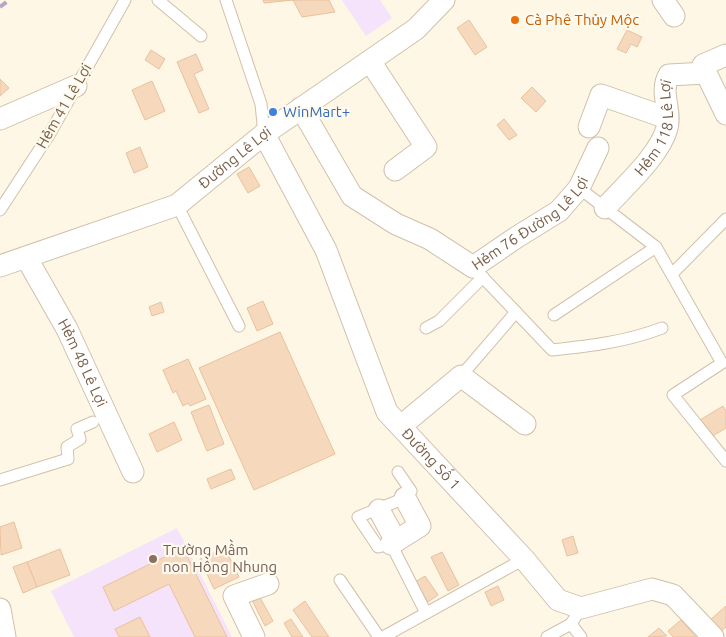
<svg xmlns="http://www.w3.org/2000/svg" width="726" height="637" font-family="Ubuntu,sans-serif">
  <rect width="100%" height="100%" fill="#fef7e6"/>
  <g fill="#f4e3fb">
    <polygon points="342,0 380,0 392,18 366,36"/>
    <polygon points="177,528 232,637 74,637 51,591"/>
  </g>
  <g fill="#f6d9bc" stroke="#eac19b">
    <polygon points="263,0 329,0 335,12 302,17 293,0 264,3"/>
    <polygon points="469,20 487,47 475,55 457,28"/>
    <polygon points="627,30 642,37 637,47 631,44 626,53 617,49"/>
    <polygon points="151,50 165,59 159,69 145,60"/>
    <polygon points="196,54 203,70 194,74 209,109 199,113 177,62"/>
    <polygon points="0,79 9,88 0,96"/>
    <polygon points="152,81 165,111 145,120 132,90"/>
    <polygon points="532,87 546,101 536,112 521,98"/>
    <polygon points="504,119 517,135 509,140 497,125"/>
    <polygon points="140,147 148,167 134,173 126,153"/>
    <polygon points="249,167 260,186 248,193 237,174"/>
    <polygon points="263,301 273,324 257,331 247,308"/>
    <polygon points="161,302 164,312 152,316 149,307"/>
    <polygon points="280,332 335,454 254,490 199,368"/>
    <polygon points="188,359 206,399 190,406 188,403 183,406 176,391 173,393 163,370"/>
    <polygon points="209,405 224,444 207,451 191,412"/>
    <polygon points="723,406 726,411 726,428 711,437 700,420"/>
    <polygon points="174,422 182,440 157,452 149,434"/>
    <polygon points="231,469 235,479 211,489 207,479"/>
    <polygon points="14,522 22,548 1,555 0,527"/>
    <polygon points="573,536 578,553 567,556 562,540"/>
    <polygon points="183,548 227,637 195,637 169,584 114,611 103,587"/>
    <polygon points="225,548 239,577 214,589 200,559"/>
    <polygon points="60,549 70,575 37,587 27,562"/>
    <polygon points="442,552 459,585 448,591 431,557"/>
    <polygon points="27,562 37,587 23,593 13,567"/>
    <polygon points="425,576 438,595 428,602 415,582"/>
    <polygon points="498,586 504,600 491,606 485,592"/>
    <polygon points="258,594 273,621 265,626 251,598"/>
    <polygon points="305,601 329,637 312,637 293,610"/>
    <polygon points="726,606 726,627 719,633 709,621"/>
    <polygon points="140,617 150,637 119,637 115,629"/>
    <polygon points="291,619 303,637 292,637 284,623"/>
    <polygon points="681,620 696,637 673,637 668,631"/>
    <polygon points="659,628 667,636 648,637"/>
  </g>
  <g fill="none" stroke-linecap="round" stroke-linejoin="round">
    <defs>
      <g id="lane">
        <polyline points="158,0 201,36"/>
        <polyline points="226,0 261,104 264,134"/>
        <polyline points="579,188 656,247 722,363 673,395 726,461"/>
        <polyline points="177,205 239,326"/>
        <polyline points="0,210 49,135 125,0"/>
        <path d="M473 267 552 350C589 346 626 342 662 328"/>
        <polyline points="672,274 726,219"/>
        <polyline points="554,315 656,247"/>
        <polyline points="426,328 439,321 483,277"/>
        <polyline points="461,376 516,312"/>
        <polyline points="398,472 411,491 405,498 358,517 378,547 391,544 426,613"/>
        <polyline points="0,480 68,459 67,447 80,439 77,429 93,422"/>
        <polyline points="340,580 379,637"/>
        <polyline points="571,624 581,637"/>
        <polyline points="383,637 524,559"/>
        <polyline points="547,637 571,624 581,608"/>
      </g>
      <g id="street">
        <polyline points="663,0 674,16"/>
        <polyline points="370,61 426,147 395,170"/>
        <polyline points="706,73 726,114"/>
        <path id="s1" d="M301 108 352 196 396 224 430 239 473 267 517 237 559 211 579 188 598 148"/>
        <polyline points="0,119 76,86"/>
        <polyline points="589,127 601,95 667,118"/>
        <path id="s2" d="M264 134 326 250 387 412 524 559 558 600 581 608 652 589 673 595 713 637"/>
        <path id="s3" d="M605 208C624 187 660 155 667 128 672 111 659 92 669 75L706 73 703 65 726 55"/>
        <path id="s4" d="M26 257 67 329 133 472"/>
        <path id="s5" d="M0 266 177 205 264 134 416 29 444 0"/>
        <polyline points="401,426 461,376 525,424"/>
        <polyline points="379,510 396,541"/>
        <polyline points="391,544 420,526 405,498"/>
        <polyline points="0,609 5,637"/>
        <polyline points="254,637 234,596 268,584"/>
      </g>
    </defs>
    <use href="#lane" stroke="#d1c0ab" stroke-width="13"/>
    <use href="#street" stroke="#d1c0ab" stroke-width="23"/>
    <use href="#lane" stroke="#fff" stroke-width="11"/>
    <use href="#street" stroke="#fff" stroke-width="21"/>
    <polyline stroke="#bca3ca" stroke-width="4" stroke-dasharray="8 5" stroke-linecap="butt" points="0,7 9,0"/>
  </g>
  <circle fill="#e8710a" stroke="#fffaee" stroke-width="2" cx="515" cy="20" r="5"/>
  <circle fill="#3f7fe0" stroke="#fffaee" stroke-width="2" cx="273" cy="112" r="5"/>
  <circle fill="#8d6e63" stroke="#fffaee" stroke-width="2" cx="153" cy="559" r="5"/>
  <g text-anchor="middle" stroke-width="4.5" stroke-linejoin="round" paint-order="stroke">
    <g font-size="15" fill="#c56008" stroke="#fffaee" text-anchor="start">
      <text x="525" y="25">Cà Phê Thủy Mộc</text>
    </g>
    <g font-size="15" fill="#7a5f48" stroke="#fffaee">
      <text transform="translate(64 106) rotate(-60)" y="5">Hẻm 41 Lê Lợi</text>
      <text dy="5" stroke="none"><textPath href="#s3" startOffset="99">Hẻm 118 Lê Lợi</textPath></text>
      <text dy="5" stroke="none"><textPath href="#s5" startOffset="262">Đường Lê Lợi</textPath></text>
      <text dy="5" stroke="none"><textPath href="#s1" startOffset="315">Hẻm 76 Đường Lê Lợi</textPath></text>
      <text dy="5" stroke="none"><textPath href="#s4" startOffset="120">Hẻm 48 Lê Lợi</textPath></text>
      <text dy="5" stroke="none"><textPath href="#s2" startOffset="369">Đường Số 1</textPath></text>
    </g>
    <g font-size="15" fill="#366cbe" stroke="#fffaee" text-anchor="start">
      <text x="283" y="117">WinMart+</text>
    </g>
    <g font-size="15" fill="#785e54" stroke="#fffaee" text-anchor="start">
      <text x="163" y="555">Trường Mầm<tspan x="163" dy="17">non Hồng Nhung</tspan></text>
    </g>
  </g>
</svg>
